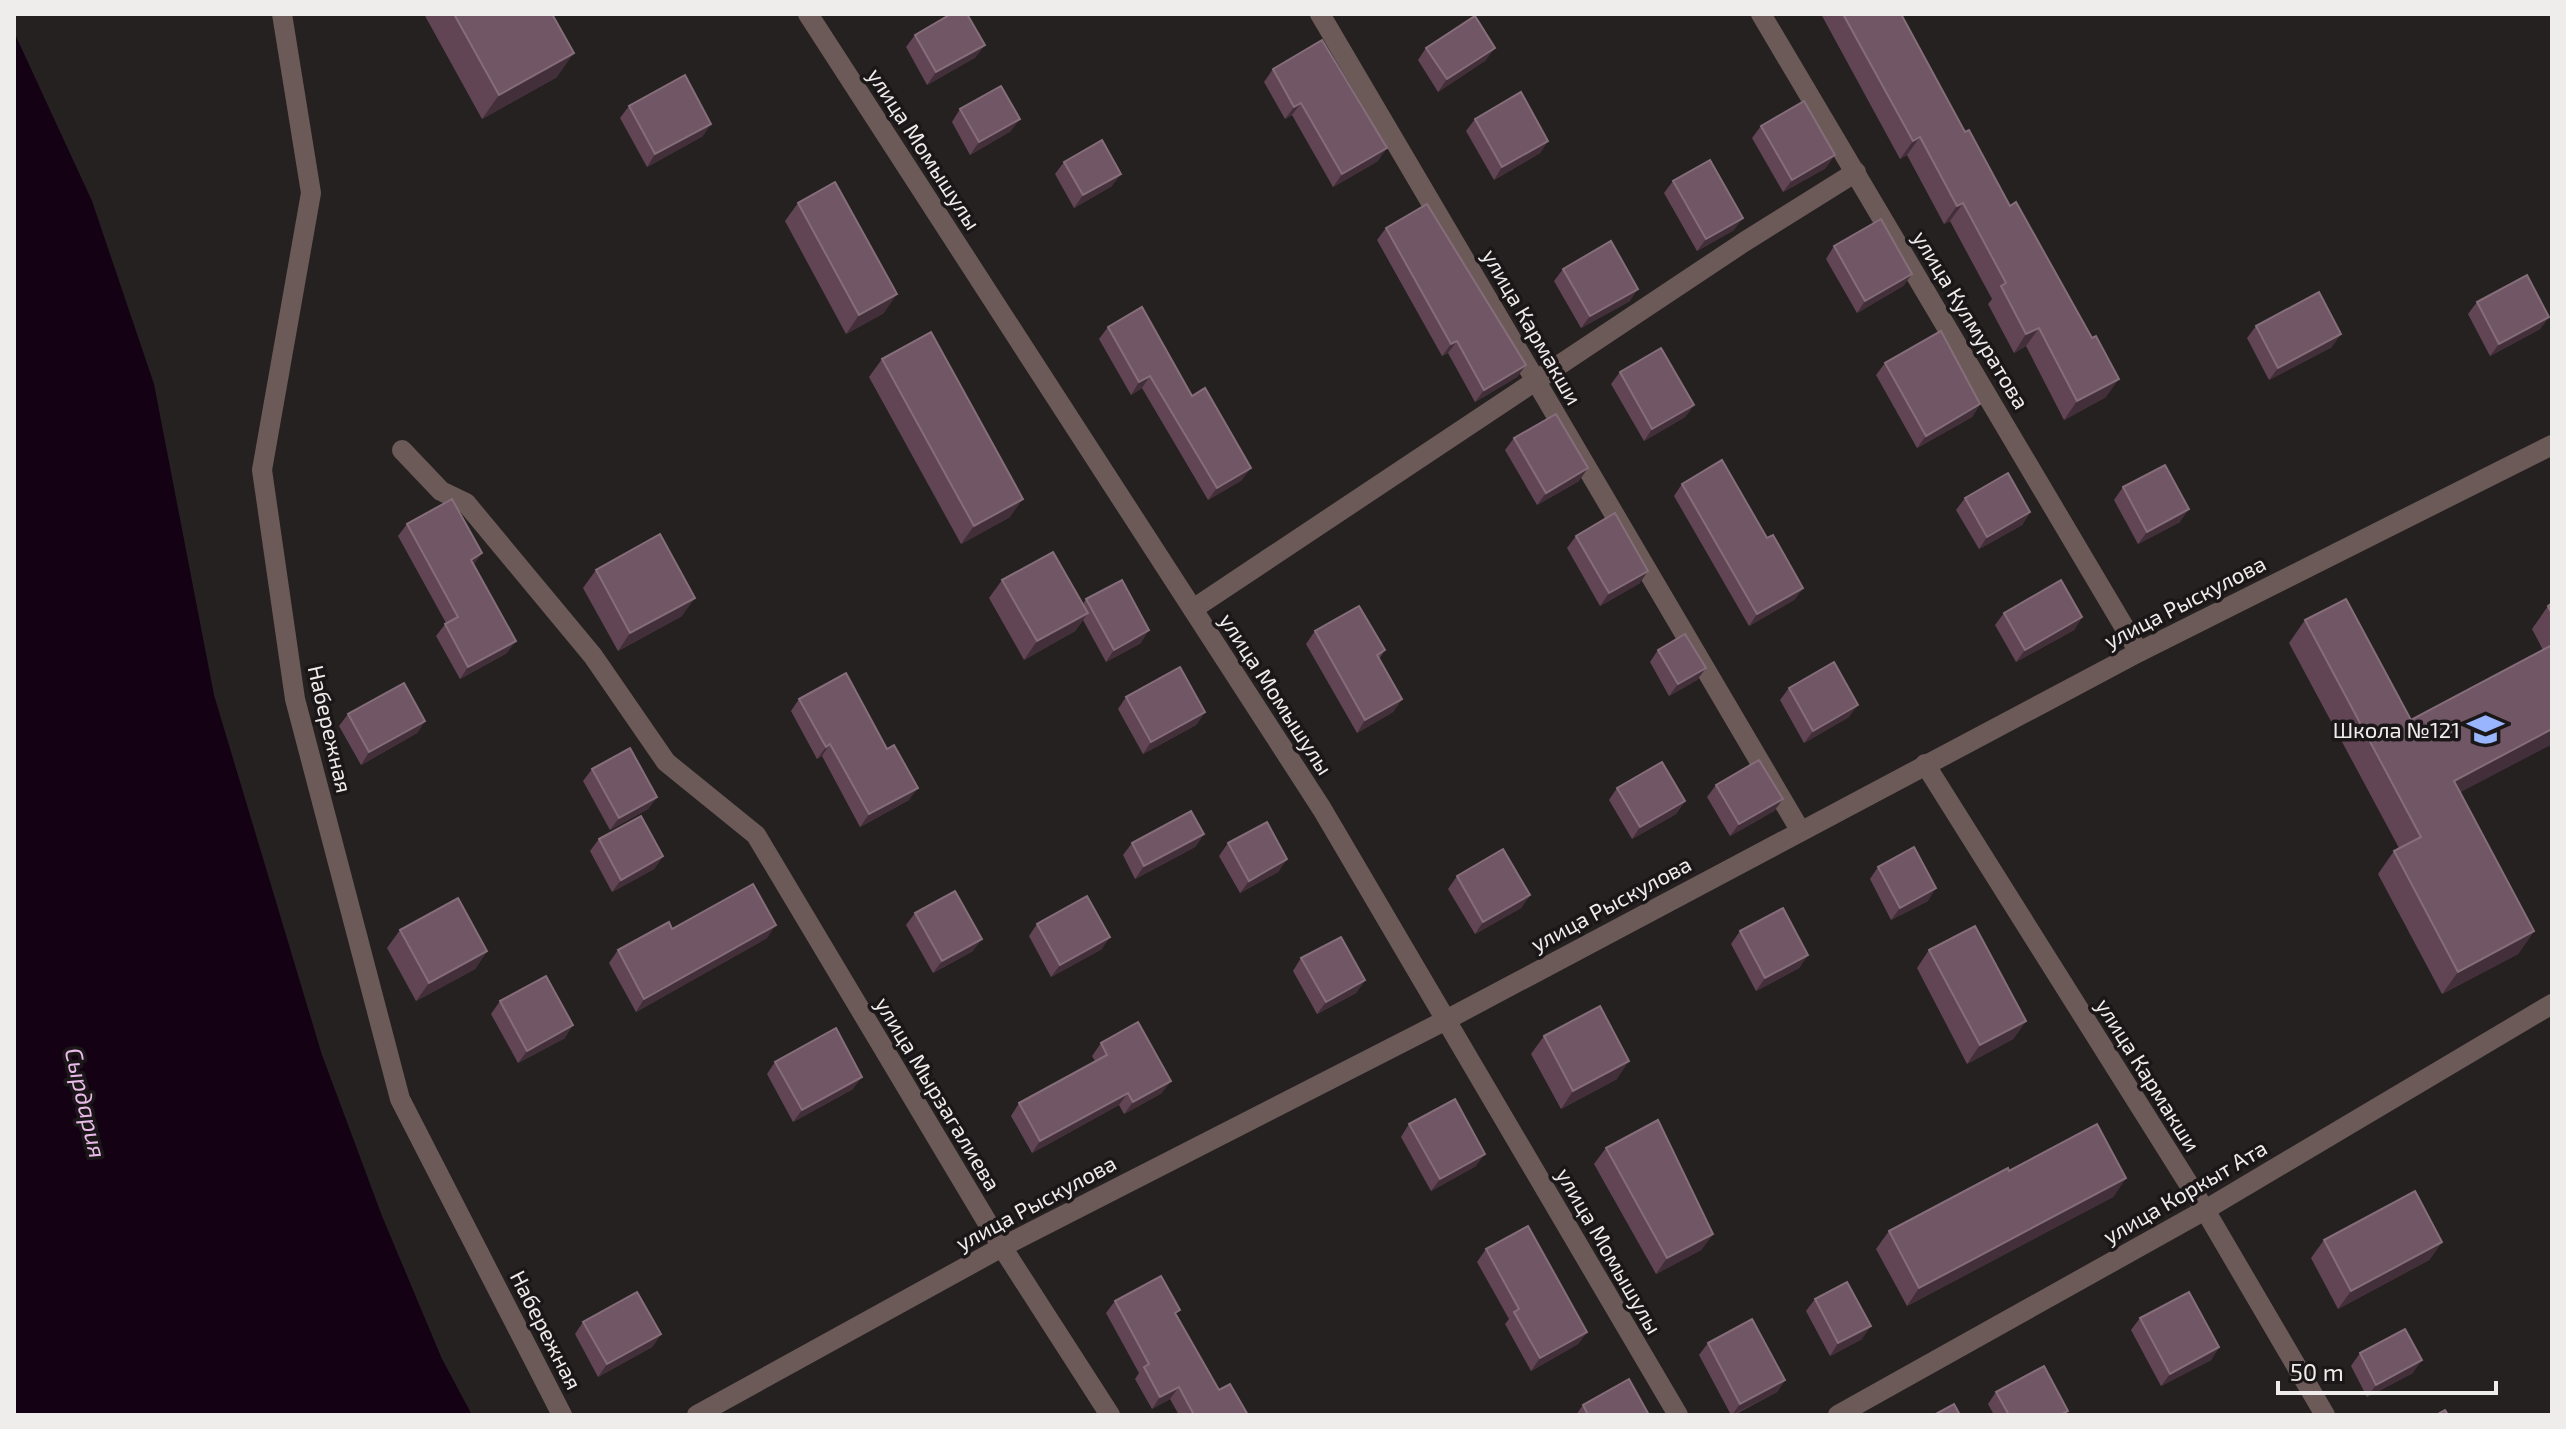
<svg xmlns="http://www.w3.org/2000/svg" width="2566" height="1429" font-family="'Exo 2',sans-serif">
  <rect width="100%" height="100%" fill="#252121"/>
  <polygon fill="#140214" points="14,32 92,201 154,384 214,695 322,1055 382,1216 442,1359 472,1415 14,1415"/>
  <g fill="none" stroke-linecap="round" stroke-linejoin="round">
    <g stroke="#6c5a58" stroke-width="20">
      <polyline points="282,14 311,193 262,470 295,699 400,1099 562,1415"/>
      <polyline points="808,14 1322,809 1678,1415"/>
      <polyline points="1320,14 1800,830"/>
      <polyline points="1761,14 2139,652"/>
      <polyline points="402,450 441,491 466,503 593,656 666,762 756,835 1002,1247 1110,1415"/>
      <polyline points="1193,609 1744,242 1856,172"/>
      <polyline points="1925,764 2205,1210 2325,1415"/>
      <polyline points="697,1415 1002,1247 1446,1020 2139,652 2552,445"/>
      <polyline points="1838,1415 2205,1210 2552,1004"/>
    </g>
  </g>
  <g fill="#624554">
    <polygon points="424,14 552,14 557,77 482,119"/>
    <polygon points="1821,14 1901,14 2106,397 2064,420 2026,346 2014,353 1988,304 1992,299 1950,221 1944,224 1907,155 1900,159"/>
    <polygon points="915,35 976,57 927,85 906,47"/>
    <polygon points="1426,48 1486,60 1438,92 1418,60"/>
    <polygon points="1273,69 1378,161 1333,187 1292,115 1285,119 1264,82"/>
    <polygon points="629,106 703,136 647,167 620,118"/>
    <polygon points="960,109 1011,131 970,155 952,122"/>
    <polygon points="1475,119 1548,141 1540,153 1494,180 1466,131"/>
    <polygon points="1761,126 1826,168 1783,192 1752,138"/>
    <polygon points="1064,162 1112,186 1074,208 1055,174"/>
    <polygon points="1673,181 1734,230 1697,251 1664,193"/>
    <polygon points="798,203 884,313 846,334 785,221"/>
    <polygon points="1386,228 1526,365 1517,377 1475,402 1448,353 1442,356 1377,240"/>
    <polygon points="1834,246 1912,274 1903,286 1857,313 1826,259"/>
    <polygon points="1563,269 1630,301 1581,328 1554,281"/>
    <polygon points="2477,302 2549,317 2540,329 2490,356 2468,314"/>
    <polygon points="2256,326 2332,347 2269,380 2247,338"/>
    <polygon points="1108,327 1192,396 1242,480 1208,500 1142,388 1131,395 1099,339"/>
    <polygon points="882,359 1010,517 961,544 869,377"/>
    <polygon points="1885,363 1980,404 1972,417 1917,448 1876,375"/>
    <polygon points="1620,372 1694,405 1685,417 1644,441 1611,384"/>
    <polygon points="1514,438 1579,481 1537,505 1505,450"/>
    <polygon points="1682,484 1767,538 1803,588 1794,600 1749,626 1674,496"/>
    <polygon points="2123,487 2180,522 2138,544 2114,500"/>
    <polygon points="1965,498 2030,512 2022,525 1979,549 1956,510"/>
    <polygon points="407,524 474,565 507,653 460,679 436,636 446,623 398,536"/>
    <polygon points="1576,536 1640,583 1600,606 1567,548"/>
    <polygon points="596,570 682,616 618,651 583,588"/>
    <polygon points="1002,580 1083,604 1086,599 1141,643 1106,662 1083,620 1075,631 1024,660 989,598"/>
    <polygon points="2552,603 2552,744 2460,792 2534,931 2518,954 2442,994 2378,874 2394,851 2399,848 2289,643 2305,620 2411,720 2543,650 2532,629 2548,606"/>
    <polygon points="2004,613 2082,617 2074,630 2016,662 1995,625"/>
    <polygon points="1315,631 1385,650 1379,659 1402,699 1393,712 1357,733 1306,644"/>
    <polygon points="1658,650 1706,668 1697,680 1669,696 1650,662"/>
    <polygon points="1789,688 1849,717 1804,743 1780,700"/>
    <polygon points="1126,697 1205,712 1196,725 1143,754 1118,709"/>
    <polygon points="799,699 909,800 860,827 822,756 817,759 791,711"/>
    <polygon points="348,714 425,721 417,733 361,765 339,726"/>
    <polygon points="592,769 657,797 648,809 610,830 583,781"/>
    <polygon points="1716,785 1783,799 1774,811 1730,836 1707,797"/>
    <polygon points="1617,788 1685,801 1676,814 1632,839 1609,800"/>
    <polygon points="1204,834 1195,847 1135,879 1123,855 1132,843"/>
    <polygon points="599,839 663,856 654,869 612,892 590,851"/>
    <polygon points="1228,843 1287,859 1278,872 1240,893 1219,856"/>
    <polygon points="1878,867 1928,901 1891,920 1870,879"/>
    <polygon points="1457,876 1530,895 1521,908 1475,934 1448,889"/>
    <polygon points="915,913 973,951 933,973 906,925"/>
    <polygon points="1037,924 1102,949 1051,977 1029,936"/>
    <polygon points="672,929 767,938 636,1012 609,963 618,950"/>
    <polygon points="400,930 487,951 475,969 416,1001 387,948"/>
    <polygon points="1740,931 1808,955 1799,968 1756,991 1731,944"/>
    <polygon points="1929,950 2026,1021 2013,1039 1967,1064 1917,968"/>
    <polygon points="1301,958 1365,980 1356,993 1317,1014 1293,971"/>
    <polygon points="500,1001 565,1038 518,1063 491,1014"/>
    <polygon points="1544,1036 1617,1079 1561,1109 1531,1054"/>
    <polygon points="1101,1043 1162,1093 1124,1114 1119,1105 1032,1153 1011,1116 1019,1103 1095,1061 1092,1056"/>
    <polygon points="775,1062 853,1089 793,1122 767,1074"/>
    <polygon points="1409,1124 1476,1166 1431,1191 1401,1137"/>
    <polygon points="1606,1148 1713,1234 1701,1250 1656,1274 1594,1164"/>
    <polygon points="2009,1171 2126,1178 2113,1197 1907,1306 1876,1249 1889,1231"/>
    <polygon points="2324,1240 2442,1242 2429,1260 2338,1309 2311,1258"/>
    <polygon points="1486,1249 1587,1332 1578,1344 1531,1371 1505,1324 1509,1319 1477,1262"/>
    <polygon points="1815,1299 1862,1339 1830,1356 1806,1311"/>
    <polygon points="1115,1301 1177,1315 1219,1390 1248,1415 1179,1415 1170,1399 1152,1409 1135,1379 1139,1373 1106,1313"/>
    <polygon points="2140,1318 2219,1347 2211,1360 2161,1386 2131,1330"/>
    <polygon points="583,1322 661,1334 652,1347 598,1377 575,1334"/>
    <polygon points="1708,1343 1785,1380 1777,1392 1734,1415 1731,1415 1699,1355"/>
    <polygon points="2360,1353 2413,1373 2367,1397 2351,1366"/>
    <polygon points="1996,1392 2068,1411 2065,1415 1994,1415 1988,1404"/>
    <polygon points="1583,1405 1649,1415 1576,1415"/>
  </g>
  <g fill="#432f39">
    <polygon points="985,45 976,57 927,85 936,72"/>
    <polygon points="1495,48 1486,60 1438,92 1447,79"/>
    <polygon points="574,53 557,77 482,119 499,95"/>
    <polygon points="1301,103 1292,115 1285,119 1294,107"/>
    <polygon points="1020,119 1011,131 970,155 979,142"/>
    <polygon points="711,124 703,136 647,167 655,154"/>
    <polygon points="1920,137 1907,155 1900,159 1913,141"/>
    <polygon points="1548,141 1540,153 1494,180 1502,167"/>
    <polygon points="1387,148 1378,161 1333,187 1342,174"/>
    <polygon points="1835,155 1826,168 1783,192 1792,180"/>
    <polygon points="1121,174 1112,186 1074,208 1083,195"/>
    <polygon points="1963,203 1950,221 1944,224 1957,206"/>
    <polygon points="1743,218 1734,230 1697,251 1706,239"/>
    <polygon points="1912,274 1903,286 1857,313 1865,301"/>
    <polygon points="1638,289 1630,301 1581,328 1590,316"/>
    <polygon points="897,294 884,313 846,334 859,315"/>
    <polygon points="2549,317 2540,329 2490,356 2499,344"/>
    <polygon points="2039,328 2026,346 2014,353 2026,334"/>
    <polygon points="2341,334 2332,347 2269,380 2278,368"/>
    <polygon points="1457,341 1448,353 1442,356 1451,344"/>
    <polygon points="1526,365 1517,377 1475,402 1484,390"/>
    <polygon points="1150,376 1142,388 1131,395 1139,382"/>
    <polygon points="2119,379 2106,397 2064,420 2077,401"/>
    <polygon points="1980,404 1972,417 1917,448 1926,436"/>
    <polygon points="1694,405 1685,417 1644,441 1652,429"/>
    <polygon points="1251,468 1242,480 1208,500 1217,488"/>
    <polygon points="1588,468 1579,481 1537,505 1546,493"/>
    <polygon points="1023,499 1010,517 961,544 974,526"/>
    <polygon points="2189,509 2180,522 2138,544 2147,532"/>
    <polygon points="2030,512 2022,525 1979,549 1987,537"/>
    <polygon points="482,553 473,566 471,560"/>
    <polygon points="1648,571 1640,583 1600,606 1609,593"/>
    <polygon points="1803,588 1794,600 1749,626 1757,614"/>
    <polygon points="695,598 682,616 618,651 630,633"/>
    <polygon points="1088,613 1075,631 1024,660 1037,641"/>
    <polygon points="2082,617 2074,630 2016,662 2025,650"/>
    <polygon points="1149,630 1141,643 1106,662 1114,650"/>
    <polygon points="516,641 507,653 460,679 468,667"/>
    <polygon points="1706,668 1697,680 1669,696 1678,684"/>
    <polygon points="1402,699 1393,712 1357,733 1365,720"/>
    <polygon points="1858,705 1849,717 1804,743 1813,731"/>
    <polygon points="1205,712 1196,725 1143,754 1151,742"/>
    <polygon points="425,721 417,733 361,765 369,752"/>
    <polygon points="2552,729 2552,744 2438,804 2454,781"/>
    <polygon points="830,744 822,756 817,759 826,747"/>
    <polygon points="918,788 909,800 860,827 869,814"/>
    <polygon points="657,797 648,809 610,830 619,818"/>
    <polygon points="1783,799 1774,811 1730,836 1739,824"/>
    <polygon points="1685,801 1676,814 1632,839 1640,827"/>
    <polygon points="1204,834 1195,847 1135,879 1144,866"/>
    <polygon points="663,856 654,869 612,892 621,880"/>
    <polygon points="1287,859 1278,872 1240,893 1249,881"/>
    <polygon points="1936,888 1928,901 1891,920 1900,908"/>
    <polygon points="1530,895 1521,908 1475,934 1483,922"/>
    <polygon points="776,925 767,938 636,1012 644,999"/>
    <polygon points="2534,931 2518,954 2442,994 2458,972"/>
    <polygon points="1110,937 1102,949 1051,977 1060,965"/>
    <polygon points="982,939 973,951 933,973 942,961"/>
    <polygon points="487,951 475,969 416,1001 429,983"/>
    <polygon points="1808,955 1799,968 1756,991 1765,978"/>
    <polygon points="1365,980 1356,993 1317,1014 1326,1002"/>
    <polygon points="2026,1021 2013,1039 1967,1064 1980,1045"/>
    <polygon points="573,1025 565,1038 518,1063 527,1051"/>
    <polygon points="1629,1061 1617,1079 1561,1109 1573,1091"/>
    <polygon points="862,1077 853,1089 793,1122 802,1110"/>
    <polygon points="1171,1081 1162,1093 1124,1114 1133,1102"/>
    <polygon points="1128,1093 1119,1105 1032,1153 1040,1141"/>
    <polygon points="1485,1154 1476,1166 1431,1191 1440,1179"/>
    <polygon points="2126,1178 2113,1197 1907,1306 1919,1288"/>
    <polygon points="1713,1234 1701,1250 1656,1274 1667,1258"/>
    <polygon points="2442,1242 2429,1260 2338,1309 2351,1291"/>
    <polygon points="1871,1326 1862,1339 1830,1356 1838,1343"/>
    <polygon points="1587,1332 1578,1344 1531,1371 1540,1358"/>
    <polygon points="661,1334 652,1347 598,1377 607,1364"/>
    <polygon points="2219,1347 2211,1360 2161,1386 2170,1374"/>
    <polygon points="2422,1360 2413,1373 2367,1397 2376,1385"/>
    <polygon points="1785,1380 1777,1392 1732,1415 1740,1404"/>
    <polygon points="1179,1387 1170,1399 1152,1409 1160,1397"/>
  </g>
  <g fill="#715765" stroke="#856e7a" stroke-width="2">
    <polygon points="454,14 552,14 574,53 499,95"/>
    <polygon points="951,14 967,14 985,45 936,72 915,35"/>
    <polygon points="1843,14 1901,14 1965,132 1969,130 2010,206 2016,202 2092,338 2096,336 2119,379 2077,401 2039,328 2026,334 2001,286 2006,283 1963,203 1957,206 1920,137 1913,141"/>
    <polygon points="1475,16 1495,48 1447,79 1426,48"/>
    <polygon points="1322,40 1387,148 1342,174 1301,103 1294,107 1273,69"/>
    <polygon points="685,75 711,124 655,154 629,106"/>
    <polygon points="1001,86 1020,119 979,142 960,109"/>
    <polygon points="1521,92 1548,141 1502,167 1475,119"/>
    <polygon points="1804,101 1835,155 1792,180 1761,126"/>
    <polygon points="1102,140 1121,174 1083,195 1064,162"/>
    <polygon points="1710,160 1743,218 1706,239 1673,181"/>
    <polygon points="835,182 897,294 859,315 798,203"/>
    <polygon points="1427,204 1526,365 1484,390 1457,341 1451,344 1386,228"/>
    <polygon points="1881,219 1912,274 1865,301 1834,246"/>
    <polygon points="1611,241 1638,289 1590,316 1563,269"/>
    <polygon points="2527,275 2549,317 2499,344 2477,302"/>
    <polygon points="2319,292 2341,334 2278,368 2256,326"/>
    <polygon points="1142,307 1192,396 1205,388 1251,468 1217,488 1150,376 1139,382 1108,327"/>
    <polygon points="1941,331 1980,404 1926,436 1885,363"/>
    <polygon points="931,332 1023,499 974,526 882,359"/>
    <polygon points="1661,348 1694,405 1652,429 1620,372"/>
    <polygon points="1556,414 1588,468 1546,493 1514,438"/>
    <polygon points="1722,460 1767,538 1773,535 1803,588 1757,614 1682,484"/>
    <polygon points="2165,465 2189,509 2147,532 2123,487"/>
    <polygon points="2008,473 2030,512 1987,537 1965,498"/>
    <polygon points="452,499 482,553 471,560 516,641 468,667 445,624 458,617 407,524"/>
    <polygon points="1615,513 1648,571 1609,593 1576,536"/>
    <polygon points="660,534 695,598 630,633 596,570"/>
    <polygon points="1053,552 1088,613 1037,641 1002,580"/>
    <polygon points="1122,580 1149,630 1114,650 1086,599"/>
    <polygon points="2061,580 2082,617 2025,650 2004,613"/>
    <polygon points="2346,599 2411,720 2552,645 2552,729 2454,781 2534,931 2458,972 2394,851 2421,837 2305,620"/>
    <polygon points="2552,603 2552,614 2548,606"/>
    <polygon points="1359,606 1385,650 1377,655 1402,699 1365,720 1315,631"/>
    <polygon points="1685,634 1706,668 1678,684 1658,650"/>
    <polygon points="1834,662 1858,705 1813,731 1789,688"/>
    <polygon points="1180,667 1205,712 1151,742 1126,697"/>
    <polygon points="846,673 887,749 894,745 918,788 869,814 830,744 826,747 799,699"/>
    <polygon points="404,683 425,721 369,752 348,714"/>
    <polygon points="630,748 657,797 619,818 592,769"/>
    <polygon points="1759,760 1783,799 1739,824 1716,785"/>
    <polygon points="1662,762 1685,801 1640,827 1617,788"/>
    <polygon points="1191,811 1204,834 1144,866 1132,843"/>
    <polygon points="641,816 663,856 621,880 599,839"/>
    <polygon points="1267,822 1287,859 1249,881 1228,843"/>
    <polygon points="1914,847 1936,888 1900,908 1878,867"/>
    <polygon points="1503,849 1530,895 1483,922 1457,876"/>
    <polygon points="753,884 776,925 644,999 618,950 669,922 672,929"/>
    <polygon points="955,891 982,939 942,961 915,913"/>
    <polygon points="1087,896 1110,937 1060,965 1037,924"/>
    <polygon points="458,898 487,951 429,983 400,930"/>
    <polygon points="1783,908 1808,955 1765,978 1740,931"/>
    <polygon points="1975,926 2026,1021 1980,1045 1929,950"/>
    <polygon points="1341,937 1365,980 1326,1002 1301,958"/>
    <polygon points="546,976 573,1025 527,1051 500,1001"/>
    <polygon points="1600,1006 1629,1061 1573,1091 1544,1036"/>
    <polygon points="1138,1022 1171,1081 1133,1102 1128,1093 1040,1141 1019,1103 1107,1055 1101,1043"/>
    <polygon points="836,1028 862,1077 802,1110 775,1062"/>
    <polygon points="1455,1099 1485,1154 1440,1179 1409,1124"/>
    <polygon points="1658,1120 1713,1234 1667,1258 1606,1148"/>
    <polygon points="2097,1124 2126,1178 1919,1288 1889,1231 2008,1168 2009,1171"/>
    <polygon points="2415,1191 2442,1242 2351,1291 2324,1240"/>
    <polygon points="1528,1226 1587,1332 1540,1358 1514,1312 1519,1309 1486,1249"/>
    <polygon points="1161,1276 1180,1310 1175,1313 1219,1390 1230,1384 1248,1415 1194,1415 1179,1387 1160,1397 1144,1367 1149,1364 1115,1301"/>
    <polygon points="1847,1282 1871,1326 1838,1343 1815,1299"/>
    <polygon points="637,1292 661,1334 607,1364 583,1322"/>
    <polygon points="2189,1292 2219,1347 2170,1374 2140,1318"/>
    <polygon points="1752,1319 1785,1380 1740,1404 1708,1343"/>
    <polygon points="2405,1329 2422,1360 2376,1385 2360,1353"/>
    <polygon points="2044,1366 2068,1411 2060,1415 2009,1415 1996,1392"/>
    <polygon points="1629,1379 1649,1415 1588,1415 1583,1405"/>
    <polygon points="1954,1404 1960,1415 1934,1415"/>
    <polygon points="2445,1410 2448,1415 2436,1415"/>
  </g>
  <defs>
    <symbol id="school-bare" viewBox="-9 -9 18 18"><path d="M0-5L7-2L0 1L-7-2ZM-4 1L0 2.5L4 1V4Q0 6-4 4Z" fill="#98b5fd" stroke="#1b1718" stroke-width="2.5" paint-order="stroke"/></symbol>
  </defs>
  <g fill-rule="evenodd">
    <use href="#school-bare" x="2460" y="704" width="51" height="51"/>
  </g>
  <g text-anchor="middle" stroke-width="7" stroke-linejoin="round" paint-order="stroke">
    <g font-size="22" fill="#efecec" stroke="#1b1718">
      <text transform="translate(924 149) rotate(57)" y="8">улица Момышулы</text>
      <text transform="translate(1971 320) rotate(59)" y="8">улица Кулмуратова</text>
      <text transform="translate(1532 327) rotate(60)" y="8">улица Кармакши</text>
      <text transform="translate(2185 602) rotate(-27)" y="8">улица Рыскулова</text>
      <text transform="translate(1276 694) rotate(57)" y="8">улица Момышулы</text>
      <text transform="translate(330 729) rotate(77)" y="8">Набережная</text>
      <text transform="translate(1611 904) rotate(-28)" y="8">улица Рыскулова</text>
      <text transform="translate(2148 1075) rotate(58)" y="8">улица Кармакши</text>
      <text transform="translate(938 1094) rotate(59)" y="8">улица Мырзагалиева</text>
      <text transform="translate(2185 1192) rotate(-30)" y="8">улица Коркыт Ата</text>
      <text transform="translate(1036 1203) rotate(-28)" y="8">улица Рыскулова</text>
      <text transform="translate(1609 1251) rotate(60)" y="8">улица Момышулы</text>
      <text transform="translate(546 1330) rotate(63)" y="8">Набережная</text>
    </g>
    <g font-size="22" fill="#efecec" stroke="#1b1718" text-anchor="end">
      <text x="2460" y="738">Школа №121</text>
    </g>
    <g font-size="24" font-style="italic" fill="#e9bae8" stroke="#1b1718">
      <text transform="translate(85 1103) rotate(77)" y="8">Сырдария</text>
    </g>
  </g>
  <rect width="2566" height="1429" fill="none" stroke="#efecec" stroke-width="32"/>
  <path d="M2278 1381v12h218v-12" fill="none" stroke="#efecec" stroke-width="4"/>
  <text x="2290" y="1381" font-size="24" fill="#efecec" stroke="#1b1718" stroke-width="6" paint-order="stroke">50 m</text>
</svg>
